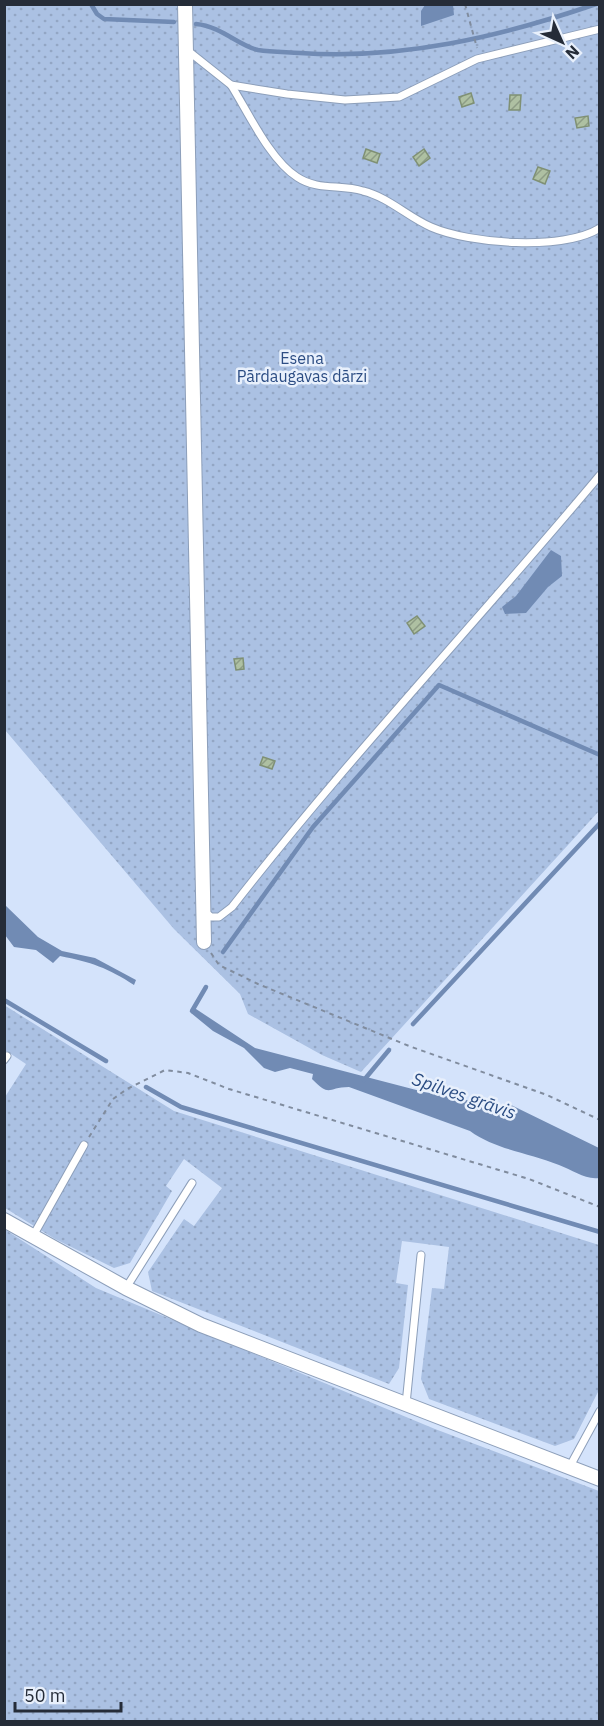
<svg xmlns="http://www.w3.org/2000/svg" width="604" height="1726" font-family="'IBM Plex Sans',sans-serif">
  <defs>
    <pattern id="green-dots" width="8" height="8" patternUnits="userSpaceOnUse" patternTransform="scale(1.5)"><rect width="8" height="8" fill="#abc1e3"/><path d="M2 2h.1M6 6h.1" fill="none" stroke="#93a6c4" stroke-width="1.8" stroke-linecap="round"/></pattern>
    <pattern id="building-hatch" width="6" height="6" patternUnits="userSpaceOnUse" patternTransform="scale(1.5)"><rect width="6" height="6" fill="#aec0a2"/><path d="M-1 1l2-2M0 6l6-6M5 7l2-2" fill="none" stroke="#8d9c85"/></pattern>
  </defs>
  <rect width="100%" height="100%" fill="#d4e3fb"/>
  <g fill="url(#green-dots)">
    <polygon points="4,5 599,5 599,811 361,1072 322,1055 248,1014 240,994 174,929 5,730"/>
    <polygon points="4,1005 174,1111 599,1245 599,1390 574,1439 555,1446 429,1399 421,1379 432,1288 444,1289 449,1247 402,1241 396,1283 408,1285 399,1368 389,1384 152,1291 148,1272 184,1219 194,1226 222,1188 184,1159 166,1186 172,1191 130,1263 114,1268 55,1239 5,1208 5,1097 26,1064 5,1050"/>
    <polygon points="4,1229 96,1288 435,1429 599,1491 599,1721 5,1721"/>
  </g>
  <g fill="#718bb4">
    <polygon points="425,5 453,5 454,15 421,26 421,11"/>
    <polygon points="551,550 561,556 562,576 548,587 526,613 505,614 502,607 516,596"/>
    <path d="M4 904 38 937 62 951 95 958 136 980 134 985C108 968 91 962 60 956L53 963 36 950 14 947 5 935Z"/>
    <path d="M193 1007 255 1048 424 1092 492 1105H511L599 1148V1178C585 1180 573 1170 559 1165 530 1153 496 1150 470 1131L349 1087C327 1087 331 1098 312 1079L313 1074 290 1068 275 1072 264 1068 244 1048 213 1031 191 1013Z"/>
  </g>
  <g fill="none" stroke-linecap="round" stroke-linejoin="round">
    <g stroke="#718bb4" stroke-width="4.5">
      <polyline points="91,4 97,14 104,19 174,22"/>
      <path d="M196 24C221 26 239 46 258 50 272 52 286 52 300 53 401 60 500 37 596 4"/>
      <polyline points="223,952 313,827 439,685 600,755"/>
      <polyline points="4,1000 106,1061"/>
      <polyline points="192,1011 206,987"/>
      <polyline points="413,1024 600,823"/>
      <polyline points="364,1080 389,1050"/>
      <polyline points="146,1087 181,1107 600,1232"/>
    </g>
  </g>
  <g fill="url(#building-hatch)" stroke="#7f9074" stroke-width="1.5">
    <polygon points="471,93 474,103 462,107 459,97"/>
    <polygon points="510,95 521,95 520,110 509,110"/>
    <polygon points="588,116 589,126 577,128 575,118"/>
    <polygon points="366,149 380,154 377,163 363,158"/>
    <polygon points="424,149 430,158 419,166 413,157"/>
    <polygon points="538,167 550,171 545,184 533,179"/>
    <polygon points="417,616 425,626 414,634 407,623"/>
    <polygon points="243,658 244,669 236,670 234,659"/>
    <polygon points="263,757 275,761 272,769 260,765"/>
  </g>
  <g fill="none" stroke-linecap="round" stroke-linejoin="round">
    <defs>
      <g id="lane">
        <polyline points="187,50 231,85 287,94 345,100 399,97 477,59 600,29"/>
        <path d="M231 85C248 112 270 160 297 177 318 191 340 184 363 191 388 197 408 217 431 227 470 244 563 251 600 228"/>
        <path d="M205 912 211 917H219L232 907C348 758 479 620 600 475"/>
        <polyline points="4,1060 7,1056"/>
        <polyline points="33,1236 84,1145"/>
        <polyline points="126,1288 192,1183"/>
        <polyline points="406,1404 421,1255"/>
        <polyline points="569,1468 600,1411"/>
      </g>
      <g id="street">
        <polyline points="185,4 204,942"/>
        <polyline points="4,1220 126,1288 201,1325 600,1479"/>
      </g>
    </defs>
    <use href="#lane" stroke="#8d9fba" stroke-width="9"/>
    <use href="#street" stroke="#8d9fba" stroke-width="16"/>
    <g stroke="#808c9e" stroke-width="2" stroke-dasharray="4.5 4.5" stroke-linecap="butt">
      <polyline points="465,4 477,48"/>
      <polyline points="211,953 219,965 258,984 409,1046 547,1095 600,1120"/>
      <polyline points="89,1137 113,1099 127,1089 165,1070 188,1073 229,1089 529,1179 600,1207"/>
    </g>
    <use href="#lane" stroke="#fff" stroke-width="7"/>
    <use href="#street" stroke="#fff" stroke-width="14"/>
  </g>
  <g text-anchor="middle" stroke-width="5" stroke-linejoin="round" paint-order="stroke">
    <g font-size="16" fill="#2c4d84" stroke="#e8f0fc">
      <text x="302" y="364">Esena<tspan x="302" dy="18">Pārdaugavas dārzi</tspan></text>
    </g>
    <g font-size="18" font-style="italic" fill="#2a4c82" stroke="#e8f0fc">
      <text transform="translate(464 1096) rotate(19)" y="6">Spilves grāvis</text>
    </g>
  </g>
  <rect width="604" height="1726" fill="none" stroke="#252c38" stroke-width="12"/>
  <g transform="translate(562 42) rotate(135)" stroke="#e8f0fc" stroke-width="4.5" paint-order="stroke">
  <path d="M0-4.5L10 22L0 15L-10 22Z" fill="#252c38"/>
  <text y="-9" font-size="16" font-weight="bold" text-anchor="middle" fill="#252c38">N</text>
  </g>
  <path d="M15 1702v9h106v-9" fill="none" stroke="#252c38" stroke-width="3"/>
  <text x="24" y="1702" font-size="18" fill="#252c38" stroke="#e8f0fc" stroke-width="4.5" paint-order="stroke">50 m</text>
</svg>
